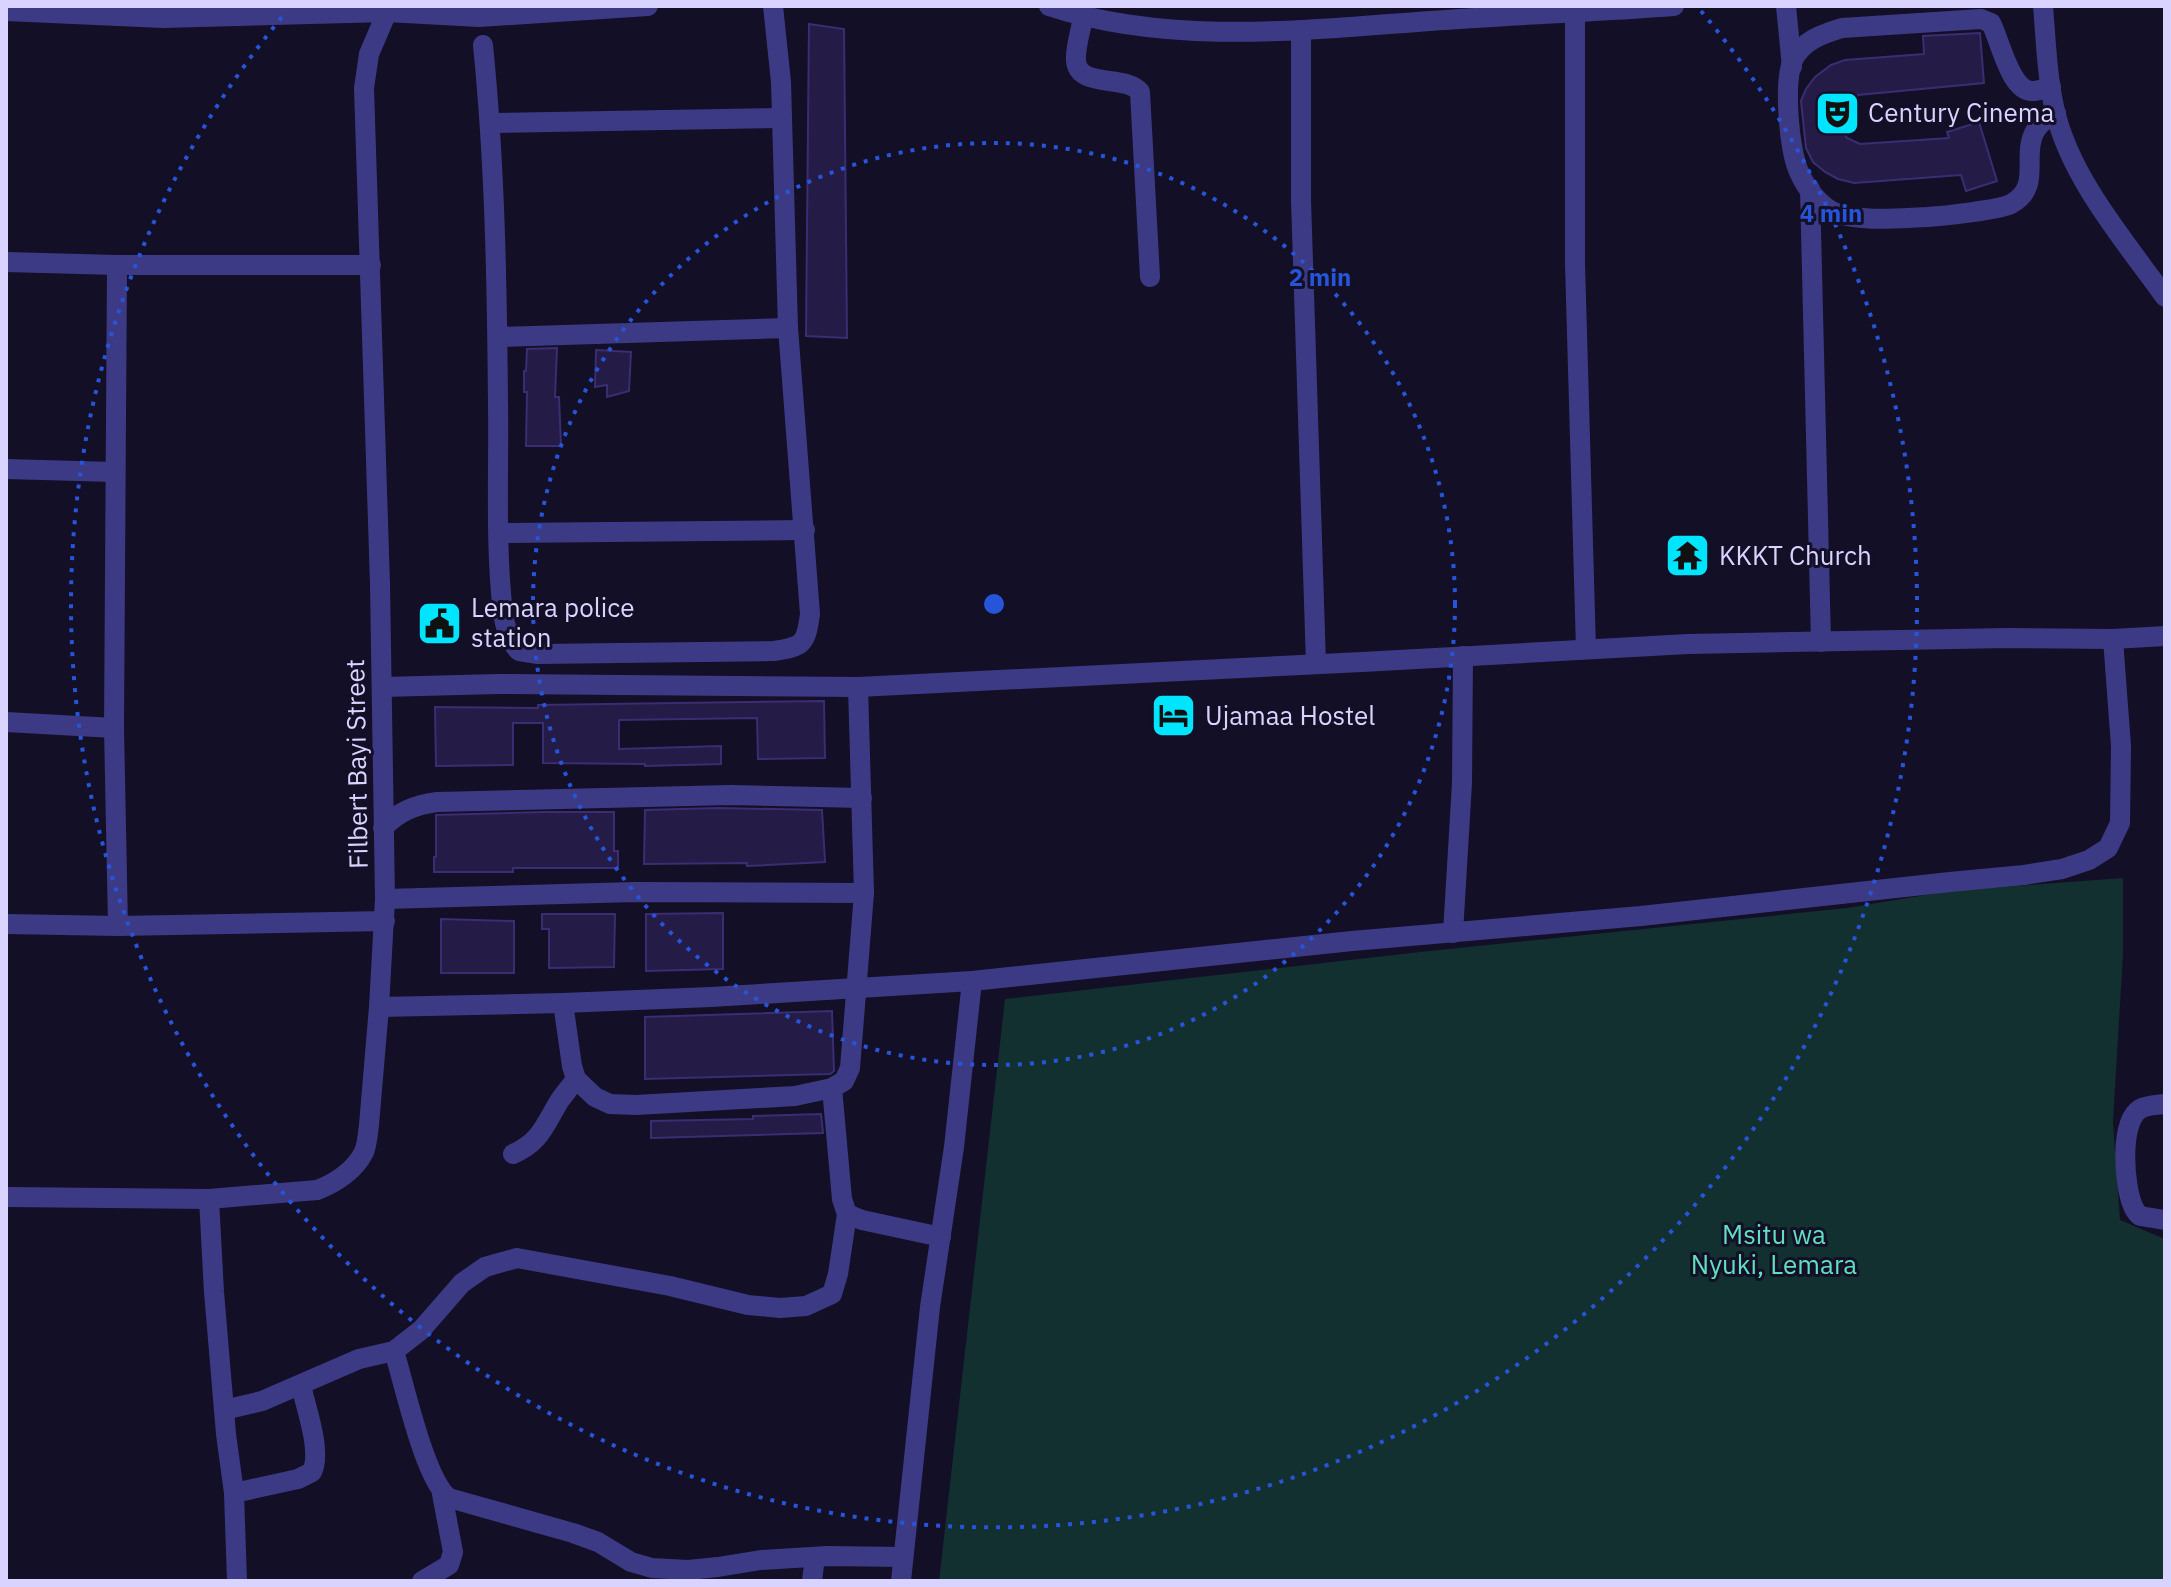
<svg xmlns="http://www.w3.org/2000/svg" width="2171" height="1587" font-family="'IBM Plex Sans',sans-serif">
  <rect width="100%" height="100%" fill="#130f26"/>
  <polygon fill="#12302f" points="2123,878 2123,954 2113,1122 2120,1220 2165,1239 2165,1581 939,1581 1005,999 1429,951 1847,908 1950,891"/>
  <g fill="#241b47" stroke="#3b2d73" stroke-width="2">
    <polygon points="809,24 844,29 847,338 806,336"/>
    <polygon points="1980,33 1984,83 1858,95 1845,104 1840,121 1842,130 1847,138 1860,144 1949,138 1947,132 1979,122 1997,181 1966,191 1961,175 1854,183 1838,179 1825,172 1813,162 1806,148 1801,101 1806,89 1815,77 1831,65 1845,60 1924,54 1923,36"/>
    <polygon points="557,348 555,397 559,397 561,446 526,446 527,392 524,392 524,371 526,371 527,349"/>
    <polygon points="596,350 631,352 629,391 607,397 607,385 595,387"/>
    <polygon points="824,701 825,758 758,759 757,718 619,720 619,749 721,746 721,764 645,766 645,764 543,763 543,723 513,723 513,765 436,766 435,707 538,708 538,705"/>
    <polygon points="718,808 822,810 825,862 747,866 747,863 644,864 645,810"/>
    <polygon points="543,812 614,812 614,851 618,851 618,868 513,868 513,872 434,872 434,857 436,857 436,815"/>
    <polygon points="723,913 723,969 646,971 646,914"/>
    <polygon points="542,914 615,914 614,967 549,968 549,929 542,929"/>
    <polygon points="441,919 514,921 514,973 441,973"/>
    <polygon points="832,1011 834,1071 830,1074 645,1079 645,1017"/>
    <polygon points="821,1114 823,1133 651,1138 651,1121 753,1119 753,1116"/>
  </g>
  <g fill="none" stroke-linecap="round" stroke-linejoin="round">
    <g stroke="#3d3a85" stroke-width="20">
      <path d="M1049 6C1169 46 1306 30 1430 21 1511 15 1593 12 1674 6"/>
      <polyline points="1575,6 1575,263 1586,649"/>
      <polyline points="1786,6 1792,67"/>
      <path d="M2043 6C2046 41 2047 77 2055 111 2071 179 2125 241 2165 297"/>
      <polyline points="6,11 163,18 387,12 479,17 648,6"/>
      <path d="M1083 17C1081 31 1075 47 1076 61 1079 89 1125 74 1140 92L1150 277"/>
      <polyline points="1301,32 1301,200 1316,664"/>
      <path d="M483 45C495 164 497 285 498 405 499 474 495 544 503 613 505 626 510 642 519 651L538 654 774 651C803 647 806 644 810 614L788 328 781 82 773 6"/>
      <path d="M2051 87C2045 88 2038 91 2032 91 2010 91 2000 40 1991 23L1981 19 1842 28C1823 34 1803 40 1793 60 1783 81 1789 153 1800 174 1806 188 1821 207 1836 213 1862 222 1900 218 1927 217 1943 216 1999 210 2011 204 2042 187 2022 158 2034 133 2038 124 2047 118 2056 113"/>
      <polyline points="491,123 782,118"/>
      <polyline points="1810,189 1821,642"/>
      <polyline points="6,262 117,265 371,265"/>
      <polyline points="117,265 114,728 118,926"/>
      <polyline points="498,337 788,328"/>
      <polyline points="6,469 114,472"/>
      <polyline points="499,533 805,530"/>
      <polyline points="382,687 498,684 858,687 1362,662 1688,644 2007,638 2113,639 2165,636"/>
      <polyline points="6,722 114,728"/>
      <path d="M383 828C398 812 414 805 437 802L731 795 862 798"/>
      <polyline points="385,899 635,892 864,893"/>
      <polyline points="6,924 118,926 385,921"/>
      <polyline points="1453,933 1462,783 1463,656"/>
      <polyline points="563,1003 572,1066 576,1079 595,1097 610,1104 636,1105 795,1096 832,1088 844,1081 850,1068 864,893 858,687"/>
      <polyline points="379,1007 563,1003 711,997 972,981 1352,941 1641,916 1950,882 2024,875 2062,869 2089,860 2108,848 2120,823 2121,746 2113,639"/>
      <polyline points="832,1088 842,1199 847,1214 862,1220 941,1237"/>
      <path d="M2165 1104C2157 1105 2147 1105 2140 1109 2119 1122 2124 1186 2133 1206 2134 1209 2137 1213 2140 1216L2165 1220"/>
      <path d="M513 1154C541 1142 545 1124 560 1100 565 1093 571 1086 576 1079"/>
      <path d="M6 1197 209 1199 317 1190C336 1183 355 1170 364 1152 367 1145 368 1133 369 1125L379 1007 385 899 380 584 364 88 369 54 387 12 388 6"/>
      <polyline points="209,1199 214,1292 226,1434 234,1493 237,1581"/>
      <path d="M394 1351C404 1383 425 1481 449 1498L573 1533 598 1542 631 1562 652 1568 688 1570 718 1567 761 1560 827 1556 903 1557"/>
      <polyline points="224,1410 262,1401 359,1359 394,1351 421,1330 462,1283 485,1267 517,1258 670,1286 748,1305 780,1308 806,1306 832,1294 838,1274 847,1214"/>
      <path d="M234 1493 298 1479 312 1472C322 1451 306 1409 301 1385"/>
      <polyline points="422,1581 449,1565 453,1552 442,1494"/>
      <polyline points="812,1581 815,1557"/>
      <polyline points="901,1581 930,1307 954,1147 972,981"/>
    </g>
  </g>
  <g fill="none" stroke="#2655da" stroke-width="4" stroke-dasharray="4 8">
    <circle cx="994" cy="604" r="461"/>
    <path d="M1701 11A923 923 0 1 1 287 11"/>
  </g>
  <defs>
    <symbol id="theatre-square" viewBox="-11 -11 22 22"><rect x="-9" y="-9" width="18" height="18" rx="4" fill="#00e5ff" stroke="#130f26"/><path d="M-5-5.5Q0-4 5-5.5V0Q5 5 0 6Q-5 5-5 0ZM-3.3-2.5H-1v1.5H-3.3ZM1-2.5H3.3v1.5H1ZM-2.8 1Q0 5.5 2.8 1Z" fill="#111"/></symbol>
    <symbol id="temple-square" viewBox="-11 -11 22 22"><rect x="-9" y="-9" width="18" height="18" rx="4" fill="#00e5ff" stroke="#130f26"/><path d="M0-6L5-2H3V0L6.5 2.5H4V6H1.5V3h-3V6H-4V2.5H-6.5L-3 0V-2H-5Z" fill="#111"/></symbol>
    <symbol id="civic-square" viewBox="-11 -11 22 22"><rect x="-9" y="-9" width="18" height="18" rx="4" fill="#00e5ff" stroke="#130f26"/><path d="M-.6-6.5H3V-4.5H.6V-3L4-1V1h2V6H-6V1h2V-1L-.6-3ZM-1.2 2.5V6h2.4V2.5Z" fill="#111"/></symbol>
    <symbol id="hotel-square" viewBox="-11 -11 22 22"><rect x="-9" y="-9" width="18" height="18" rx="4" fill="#00e5ff" stroke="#130f26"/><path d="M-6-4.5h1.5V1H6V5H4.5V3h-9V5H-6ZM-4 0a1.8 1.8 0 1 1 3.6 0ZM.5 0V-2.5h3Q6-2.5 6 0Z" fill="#111"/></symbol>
  </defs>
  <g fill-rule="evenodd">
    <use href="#theatre-square" x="1812" y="88" width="51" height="51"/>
    <use href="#temple-square" x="1662" y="530" width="51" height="51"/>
    <use href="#civic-square" x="414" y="598" width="51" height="51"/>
    <use href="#hotel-square" x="1148" y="690" width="51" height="51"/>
  </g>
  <g text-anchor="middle" stroke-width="6" stroke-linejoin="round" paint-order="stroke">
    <g font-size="26" fill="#d9d4ff" stroke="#130f26" text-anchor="start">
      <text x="1868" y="122">Century Cinema</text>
      <text x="1719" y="565">KKKT Church</text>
      <text x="471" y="617">Lemara police<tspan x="471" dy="30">station</tspan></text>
      <text x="1205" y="725">Ujamaa Hostel</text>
    </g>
    <g font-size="26" fill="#d9d4ff" stroke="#130f26">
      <text transform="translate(357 764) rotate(-91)" y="9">Filbert Bayi Street</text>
    </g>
    <g font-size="26" fill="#5fe0c0" stroke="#130f26">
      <text x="1774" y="1244">Msitu wa<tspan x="1774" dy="30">Nyuki, Lemara</tspan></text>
    </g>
  </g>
  <circle cx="994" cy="604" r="12" fill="#2655da" stroke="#130f26" stroke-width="4"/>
  <g font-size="24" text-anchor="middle" font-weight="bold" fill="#2655da" stroke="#130f26" stroke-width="6" stroke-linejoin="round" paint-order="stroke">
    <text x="1831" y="222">4 min</text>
    <text x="1320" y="286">2 min</text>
  </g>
  <rect width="2171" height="1587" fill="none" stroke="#d9d4ff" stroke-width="16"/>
</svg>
